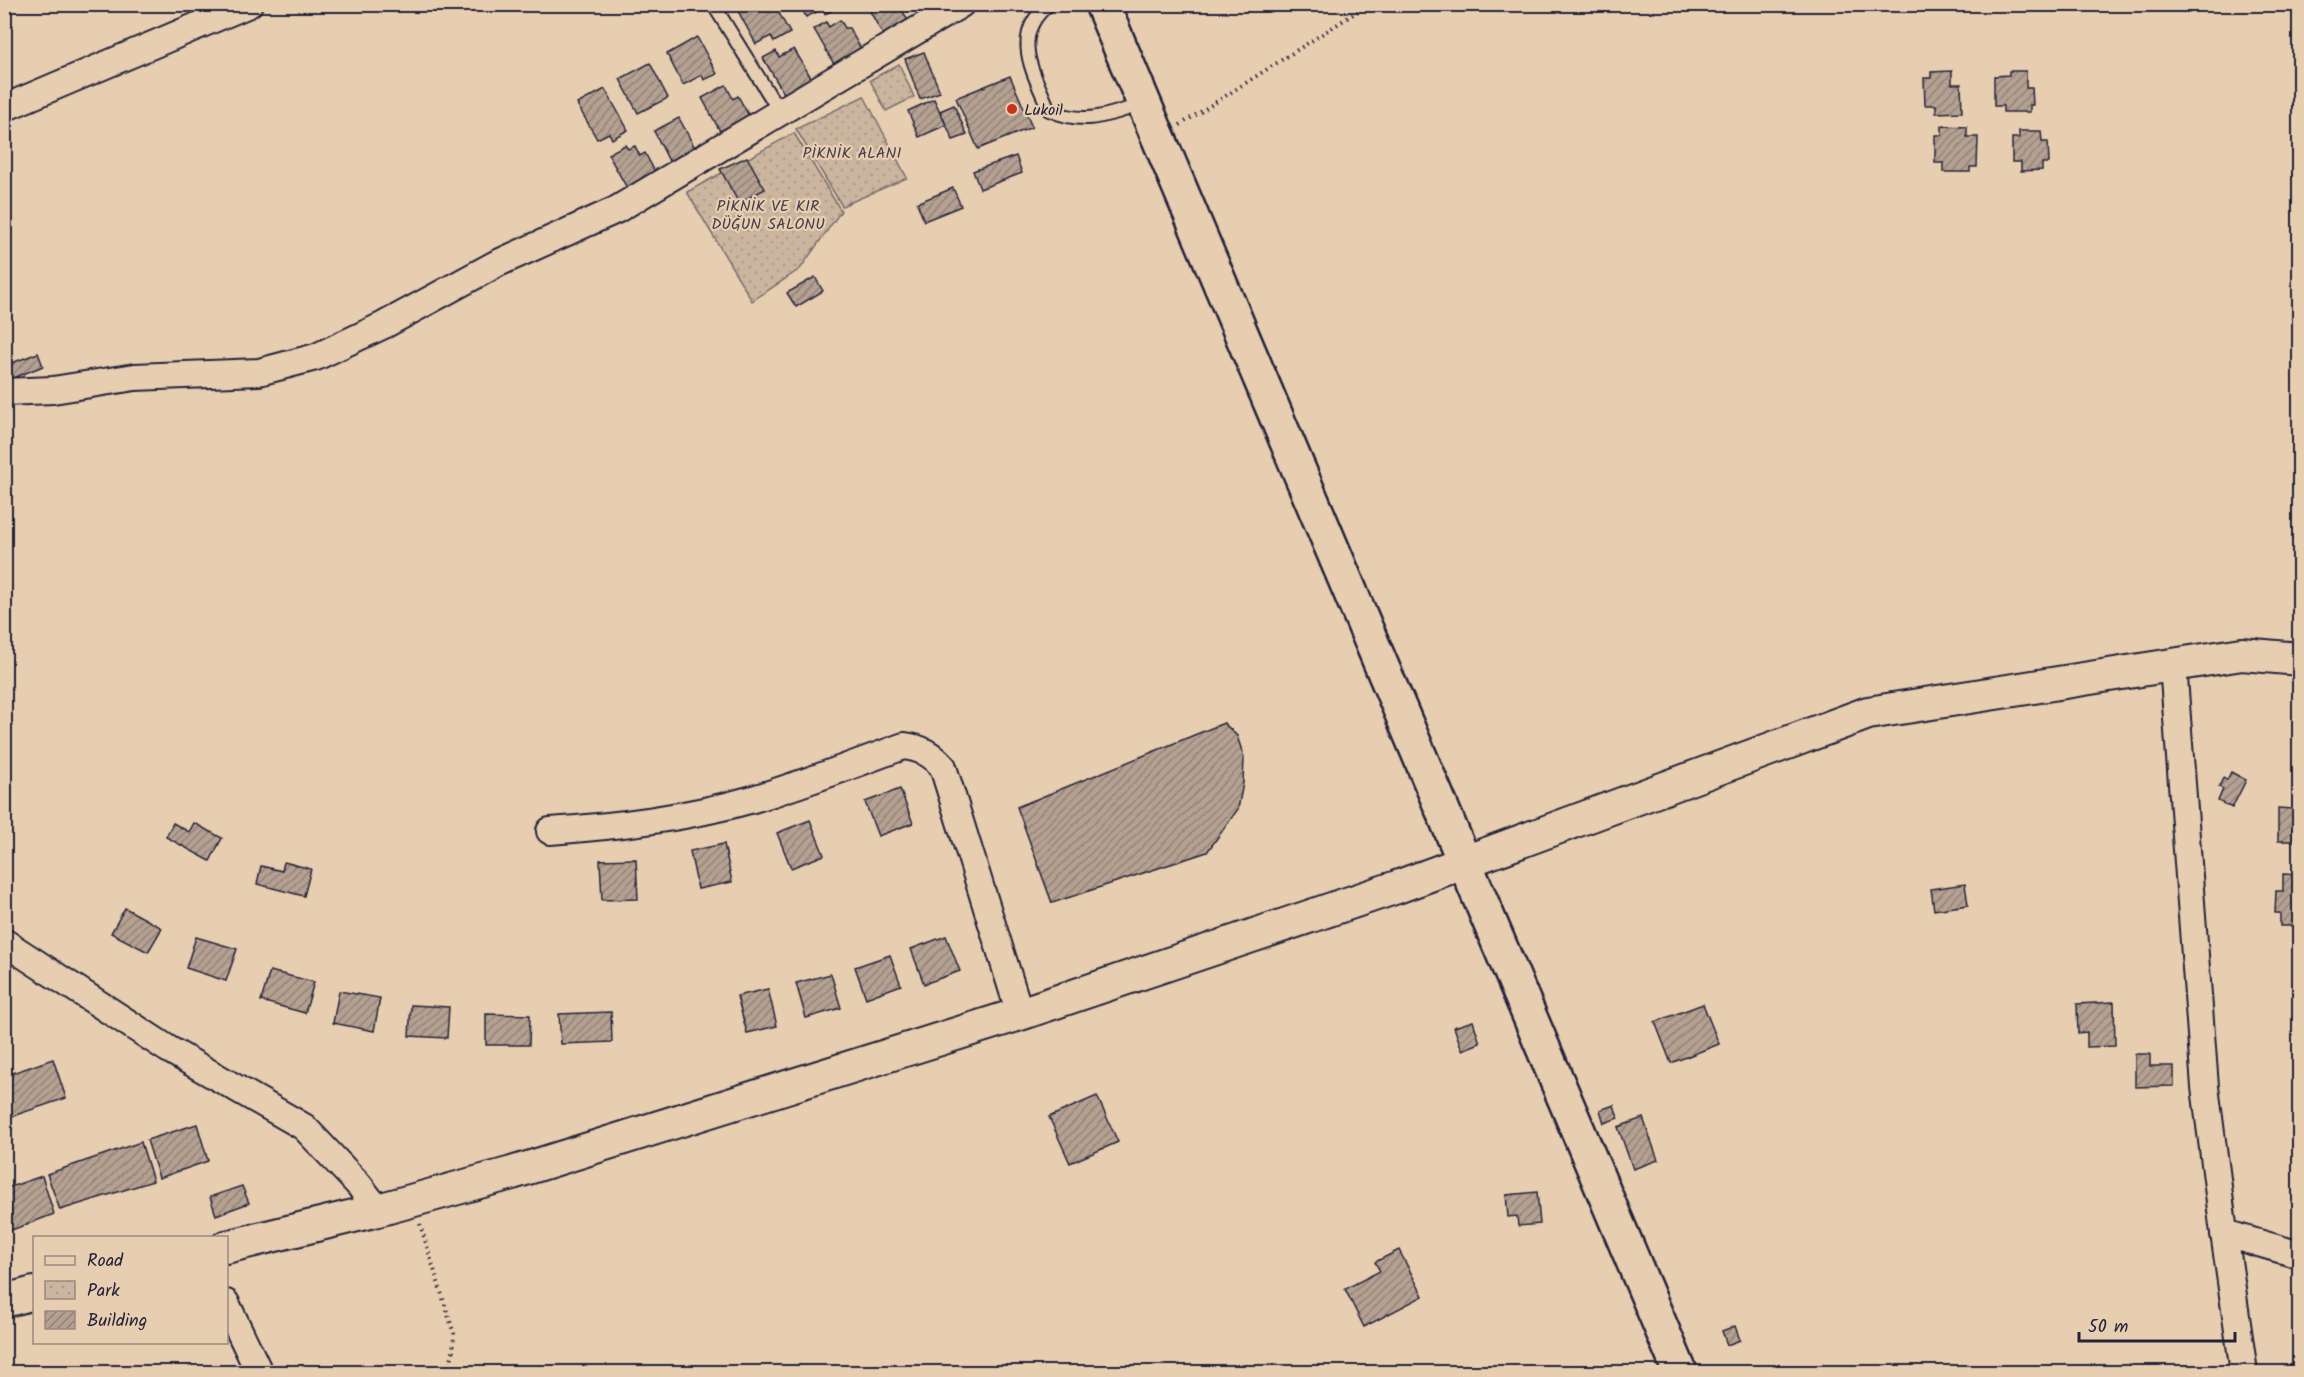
<svg xmlns="http://www.w3.org/2000/svg" width="2304" height="1377" font-family="Kalam,sans-serif">
  <defs>
    <pattern id="park-dots" width="8" height="8" patternUnits="userSpaceOnUse" patternTransform="scale(1.5)"><rect width="8" height="8" fill="#cbb59f"/><path d="M2 2h.1M6 6h.1" fill="none" stroke="#ae9b8a" stroke-width="1.8" stroke-linecap="round"/></pattern>
    <pattern id="building-hatch" width="6" height="6" patternUnits="userSpaceOnUse" patternTransform="scale(1.5)"><rect width="6" height="6" fill="#b4a191"/><path d="M-1 1l2-2M0 6l6-6M5 7l2-2" fill="none" stroke="#928378"/></pattern>
  </defs>
  <rect width="100%" height="100%" fill="#e8ceb0"/>
  <filter id="ink" filterUnits="userSpaceOnUse"><feTurbulence type="fractalNoise" baseFrequency=".0167" numOctaves="2"/><feDisplacementMap in="SourceGraphic" scale="12" xChannelSelector="R" yChannelSelector="G"/><feConvolveMatrix kernelMatrix="1 2 1 2 8 2 1 2 1" color-interpolation-filters="sRGB"/></filter>
  <g filter="url(#ink)">
    <g fill="url(#park-dots)" stroke="#766c6d" stroke-width="1.5">
      <polygon points="899,64 914,97 886,111 870,80"/>
      <polygon points="864,96 907,178 842,206 796,129"/>
      <polygon points="794,133 841,211 800,269 752,301 687,192"/>
    </g>
    <g fill="url(#building-hatch)" stroke="#22223b" stroke-width="1.5">
      <polygon points="750,4 774,4 790,33 774,42 771,36 756,44 738,11"/>
      <polygon points="800,4 838,4 839,7 825,14 823,9 806,17"/>
      <polygon points="866,4 899,4 908,21 883,35"/>
      <polygon points="840,20 845,28 849,28 861,49 834,64 814,29 826,22 829,27"/>
      <polygon points="697,37 717,74 704,80 702,75 683,85 667,54"/>
      <polygon points="794,49 813,81 786,97 763,58 776,51 779,57"/>
      <polygon points="924,52 940,92 920,99 905,59"/>
      <polygon points="650,63 668,98 638,113 620,79"/>
      <polygon points="1952,71 1952,84 1961,84 1962,112 1936,113 1936,105 1925,105 1924,78 1931,78 1931,72"/>
      <polygon points="2009,71 2026,71 2026,88 2032,88 2033,105 2030,105 2030,112 2003,112 2003,106 1994,106 1994,76 2009,75"/>
      <polygon points="1010,76 1032,127 978,149 956,98"/>
      <polygon points="726,85 733,99 738,96 749,116 720,131 702,98"/>
      <polygon points="605,89 628,130 612,139 609,133 597,139 577,104"/>
      <polygon points="934,99 946,125 919,137 908,111"/>
      <polygon points="954,105 967,135 953,140 940,111"/>
      <polygon points="679,118 695,148 669,161 654,131"/>
      <polygon points="1942,126 1967,127 1967,137 1978,137 1977,167 1970,167 1970,172 1943,172 1943,163 1935,163 1935,135 1942,135"/>
      <polygon points="2019,131 2041,131 2042,142 2048,142 2049,163 2042,163 2042,170 2021,171 2021,162 2012,162 2012,138 2019,138"/>
      <polygon points="625,145 628,149 635,146 640,156 645,153 655,172 627,188 608,154"/>
      <polygon points="1016,156 1022,173 980,189 973,171"/>
      <polygon points="747,157 765,189 739,203 720,169"/>
      <polygon points="953,188 961,206 924,221 917,203"/>
      <polygon points="815,277 823,291 796,307 787,293"/>
      <polygon points="38,353 43,366 8,380 4,366"/>
      <polygon points="1224,723 1237,736 1244,757 1243,783 1238,809 1207,852 1052,903 1017,807"/>
      <polygon points="2231,772 2246,780 2232,808 2218,801 2223,789 2219,787 2223,778 2227,780"/>
      <polygon points="900,789 913,823 878,836 865,802"/>
      <polygon points="2293,804 2300,804 2300,841 2278,841 2278,808 2293,809"/>
      <polygon points="810,820 824,855 791,868 777,833"/>
      <polygon points="173,823 189,832 194,823 222,838 210,861 166,837"/>
      <polygon points="724,844 732,882 698,889 690,851"/>
      <polygon points="636,859 638,899 602,900 600,860"/>
      <polygon points="284,862 311,869 304,896 257,884 261,866 282,871"/>
      <polygon points="2283,874 2300,875 2300,926 2280,926 2280,913 2275,913 2276,891 2283,891"/>
      <polygon points="1965,884 1968,905 1934,910 1931,889"/>
      <polygon points="125,908 162,928 148,952 111,933"/>
      <polygon points="946,936 960,971 924,984 911,949"/>
      <polygon points="196,937 237,949 226,981 186,968"/>
      <polygon points="890,955 901,985 866,998 855,967"/>
      <polygon points="270,971 314,982 305,1013 261,1001"/>
      <polygon points="831,974 841,1008 806,1018 796,983"/>
      <polygon points="768,989 777,1026 747,1033 737,996"/>
      <polygon points="339,991 380,998 374,1031 333,1023"/>
      <polygon points="2114,1002 2115,1046 2087,1047 2087,1032 2078,1033 2077,1004"/>
      <polygon points="1703,1004 1719,1044 1671,1063 1655,1022"/>
      <polygon points="411,1005 449,1007 447,1038 409,1036"/>
      <polygon points="611,1012 612,1042 561,1044 559,1014"/>
      <polygon points="486,1014 530,1015 529,1045 486,1045"/>
      <polygon points="1473,1021 1480,1043 1462,1050 1454,1027"/>
      <polygon points="2135,1054 2150,1054 2150,1066 2174,1066 2174,1086 2135,1087"/>
      <polygon points="53,1059 66,1098 4,1119 4,1076"/>
      <polygon points="1097,1096 1118,1142 1070,1163 1049,1117"/>
      <polygon points="1614,1105 1618,1118 1604,1123 1600,1110"/>
      <polygon points="1643,1118 1658,1160 1633,1169 1618,1127"/>
      <polygon points="197,1124 208,1161 159,1178 147,1140"/>
      <polygon points="141,1142 153,1181 60,1210 47,1174"/>
      <polygon points="42,1176 54,1214 4,1233 4,1189"/>
      <polygon points="242,1186 249,1203 216,1215 210,1197"/>
      <polygon points="1537,1192 1540,1224 1518,1226 1517,1216 1508,1217 1506,1195"/>
      <polygon points="1399,1250 1423,1296 1364,1327 1345,1289 1380,1271 1375,1262"/>
      <polygon points="1735,1326 1740,1340 1727,1345 1722,1331"/>
    </g>
    <g fill="none" stroke-linecap="round" stroke-linejoin="round">
      <defs>
        <g id="service">
          <polyline points="713,4 780,112"/>
          <path d="M1049 4C1009 36 1034 73 1049 110 1086 126 1107 115 1143 104"/>
        </g>
        <g id="minor">
          <polyline points="4,108 249,4"/>
          <polyline points="4,392 53,390 135,377 259,372 316,357 384,325 496,264 616,210 961,4"/>
          <polyline points="2173,665 2205,1087 2224,1233"/>
          <path d="M550 831C618 826 687 818 753 799 804 784 854 764 904 746 921 748 932 754 943 767L1020 1014"/>
          <polyline points="4,942 168,1049 304,1127 359,1185 378,1210"/>
          <polyline points="226,1303 259,1372"/>
          <polyline points="2244,1372 2224,1233 2300,1255"/>
        </g>
        <g id="tertiary">
          <polyline points="226,1247 378,1210 512,1173 1020,1014 1397,887 1868,713 2242,654 2300,659"/>
          <polyline points="4,1301 34,1293"/>
        </g>
        <polyline id="secondary" points="1102,4 1680,1372"/>
      </defs>
      <use href="#service" stroke="#22223b" stroke-width="16"/>
      <use href="#minor" stroke="#22223b" stroke-width="30"/>
      <use href="#tertiary" stroke="#22223b" stroke-width="36"/>
      <use href="#secondary" stroke="#22223b" stroke-width="38"/>
      <g stroke="#22223b" stroke-width="4" stroke-dasharray="1.5 4.5" stroke-linecap="butt">
        <polyline points="1180,125 1369,4"/>
        <polyline points="420,1224 454,1334 453,1352 448,1372"/>
      </g>
      <use href="#service" stroke="#e8ceb0" stroke-width="12"/>
      <use href="#minor" stroke="#e8ceb0" stroke-width="26"/>
      <use href="#tertiary" stroke="#e8ceb0" stroke-width="32"/>
      <use href="#secondary" stroke="#e8ceb0" stroke-width="33"/>
    </g>
  </g>
  <circle fill="#c8321e" stroke="#e8ceb0" stroke-width="2" cx="1012" cy="109" r="6"/>
  <g text-anchor="middle" stroke-width="4.5" stroke-linejoin="round" paint-order="stroke">
    <g font-size="16" fill="#22223b" stroke="#e8ceb0" text-anchor="start">
      <text x="1024" y="115">Lukoil</text>
    </g>
    <g font-size="16" fill="#443f4f" stroke="#e8ceb0">
      <text x="852" y="158">PİKNİK ALANI</text>
      <text x="768" y="211">PİKNİK VE KIR<tspan x="768" dy="18">DÜĞUN SALONU</tspan></text>
    </g>
  </g>
  <rect width="2304" height="1377" fill="none" stroke="#e8ceb0" stroke-width="24"/>
  <rect x="12" y="12" width="2280" height="1353" fill="none" stroke="#22223b" stroke-width="2" filter="url(#ink)"/>
  <rect x="33" y="1236" width="195" height="108" fill="#e8ceb0" stroke="#998981" stroke-width="1.5"/>
  <rect x="45" y="1256" width="30" height="9" fill="#e8ceb0" stroke="#998981" stroke-width="1.5"/>
  <text x="87" y="1266" font-size="18" fill="#22223b">Road</text>
  <rect x="45" y="1281" width="30" height="18" fill="url(#park-dots)" stroke="#998981" stroke-width="1.5"/>
  <text x="87" y="1296" font-size="18" fill="#22223b">Park</text>
  <rect x="45" y="1311" width="30" height="18" fill="url(#building-hatch)" stroke="#998981" stroke-width="1.5"/>
  <text x="87" y="1326" font-size="18" fill="#22223b">Building</text>
  <path d="M2079 1332v9h156v-9" fill="none" stroke="#22223b" stroke-width="3"/>
  <text x="2088" y="1332" font-size="18" fill="#22223b" stroke="#e8ceb0" stroke-width="4.5" paint-order="stroke">50 m</text>
</svg>
